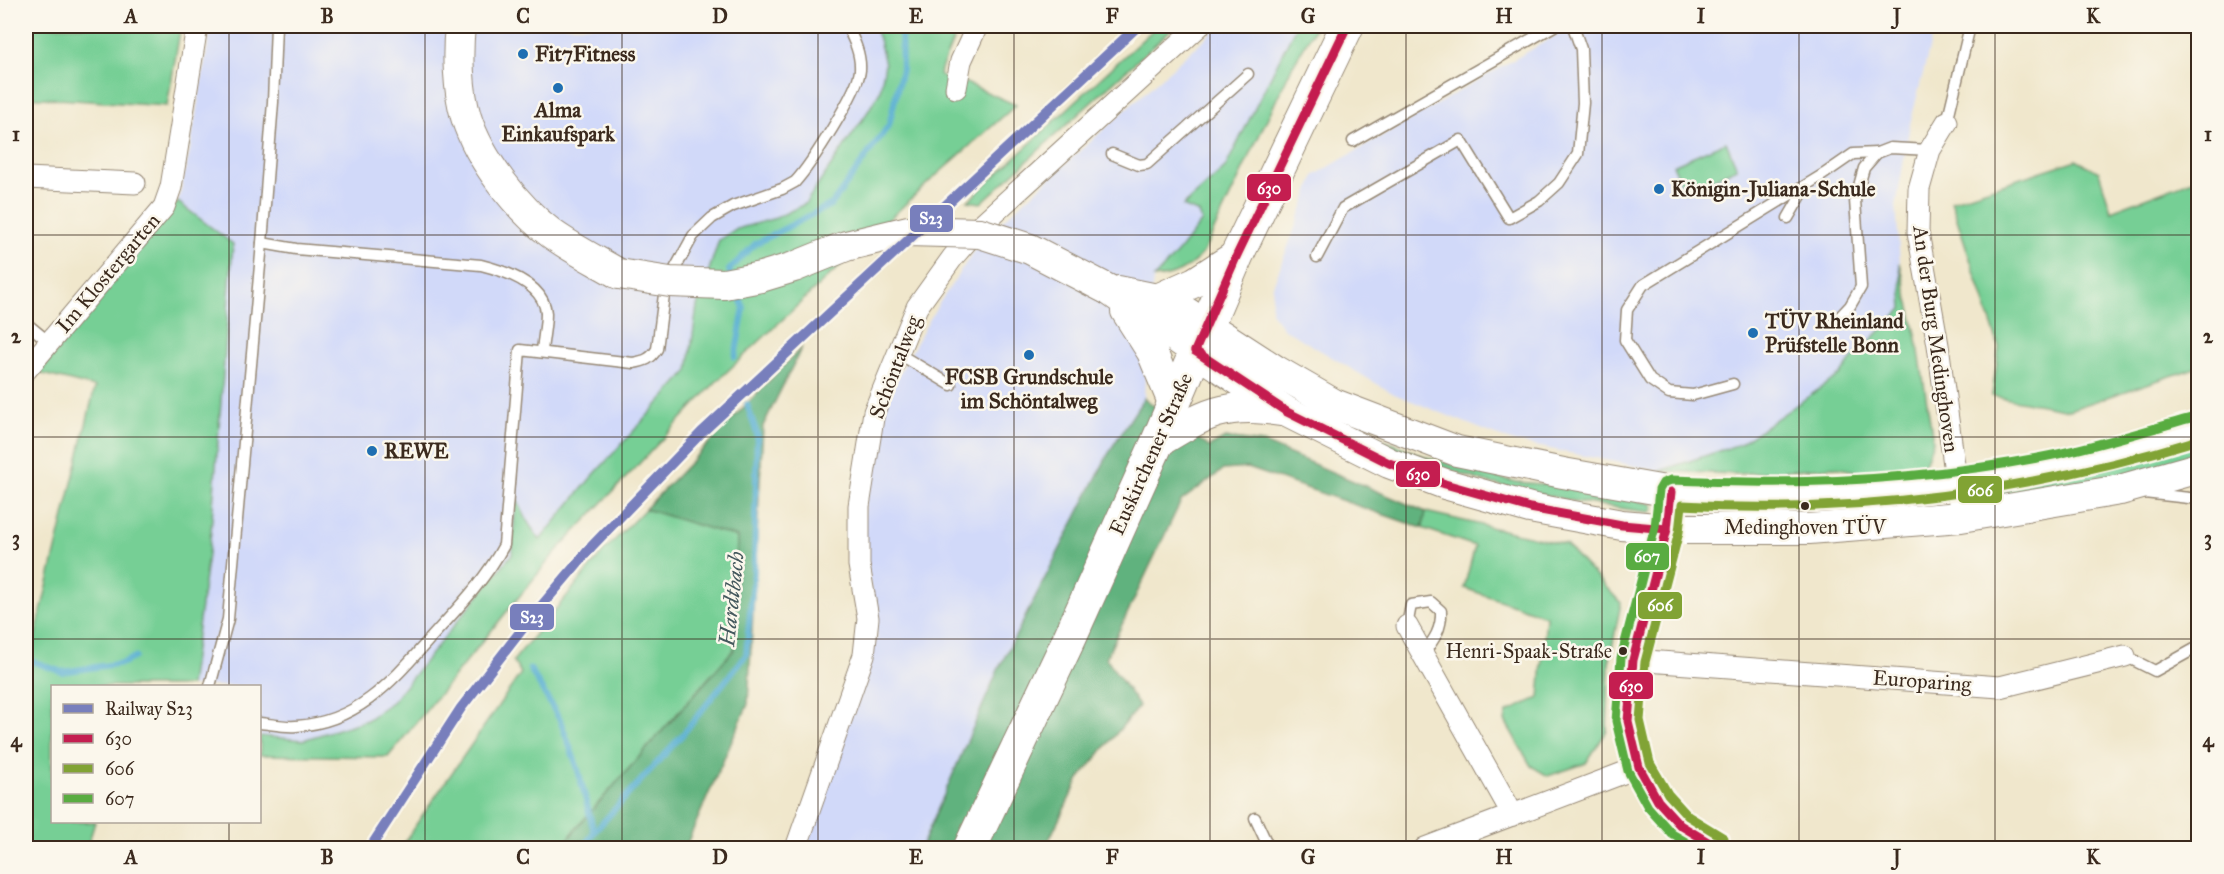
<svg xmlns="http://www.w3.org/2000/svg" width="2224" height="874" font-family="'IM FELL Great Primer',serif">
  <rect width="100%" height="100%" fill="#fbf7ec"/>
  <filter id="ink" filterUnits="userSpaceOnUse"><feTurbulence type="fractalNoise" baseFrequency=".0167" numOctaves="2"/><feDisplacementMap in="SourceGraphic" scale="12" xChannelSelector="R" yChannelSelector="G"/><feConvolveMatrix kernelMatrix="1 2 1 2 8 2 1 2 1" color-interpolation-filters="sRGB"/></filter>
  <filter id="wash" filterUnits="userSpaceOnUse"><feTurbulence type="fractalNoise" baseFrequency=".008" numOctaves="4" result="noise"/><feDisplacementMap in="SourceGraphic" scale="24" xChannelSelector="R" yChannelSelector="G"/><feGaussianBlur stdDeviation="1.35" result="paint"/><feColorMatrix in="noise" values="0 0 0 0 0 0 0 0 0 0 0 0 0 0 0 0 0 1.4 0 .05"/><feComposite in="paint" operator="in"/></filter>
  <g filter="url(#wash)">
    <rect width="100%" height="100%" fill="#f0e7cc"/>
    <g fill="#d1d9f9">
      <polygon points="211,26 874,26 879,39 885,64 880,91 867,113 805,204 776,218 737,229 719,240 697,306 688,371 590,479 540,540 529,524 516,499 512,554 393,701 368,720 303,740 260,736 260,686 190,686 211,532 233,244 178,202 189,155"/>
      <polygon points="1219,26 1296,26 1224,170 1183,205 1199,213 1202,221 1179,251 1154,278 1148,304 1144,398 1111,449 998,670 921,848 805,848 877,637 862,528 878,412 936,308 982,239"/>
      <polygon points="1572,26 1935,26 1910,124 1896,206 1903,308 1851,360 1841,374 1740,444 1660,471 1511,441 1394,394 1284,329 1271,312 1273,286 1315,175"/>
    </g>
    <g fill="#76cf95" stroke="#587c5a" stroke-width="1.5">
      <polygon points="26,26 181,26 167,106 26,97"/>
      <polygon points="874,26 959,26 939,74 952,83 964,82 1016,105 930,181 716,382 554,554 388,757 260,755 260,736 303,740 367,720 393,701 512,554 516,498 529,524 540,540 590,479 688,371 697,306 719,240 737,229 776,218 805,204 867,113 880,91 885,64 879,39"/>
      <polygon points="1157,26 1175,26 981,203 968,201"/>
      <path d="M1296 26H1316L1292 67 1203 253C1190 268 1174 277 1154 278L1179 251 1202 221 1199 213 1183 206 1225 168Z"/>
      <polygon points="1726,142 1737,168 1685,192 1673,165"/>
      <polygon points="2076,160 2099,172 2111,211 2198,178 2198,367 2069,410 1992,396 1999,347 1951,201"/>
      <polygon points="178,202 233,244 211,532 190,686 52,686 52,822 95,822 87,848 26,848 26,674 95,387 39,373"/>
      <polygon points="1900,263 1917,339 1933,441 1925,464 1898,472 1872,474 1833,467 1738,474 1660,471 1740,444 1841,374 1851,360 1903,308"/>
      <polygon points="1239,368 1345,425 1426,457 1490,476 1517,482 1578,487 1652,504 1654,508 1651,512 1640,511 1573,501 1485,482 1379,446"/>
      <polygon points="2198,440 2198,456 2130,475 1992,500 1981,494 1980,491"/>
      <path d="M1939 497C1919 510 1872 501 1844 514L1688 513 1705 510 1812 512 1837 503Z"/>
      <polygon points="645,509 737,537 734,649 580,824 561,848 401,848 413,829 521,673 513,661 603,552"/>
      <polygon points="1426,512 1566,545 1621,603 1609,663 1607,731 1586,763 1548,776 1531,766 1505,721 1507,712 1539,698 1546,616 1464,588 1475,546 1422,528"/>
    </g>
    <g fill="#60b27e" stroke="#4e6e4e" stroke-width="1.5">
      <polygon points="802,347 763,426 748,704 685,848 561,848 580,824 734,650 737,537 645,509"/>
      <polygon points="1144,398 1209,447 1225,438 1264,443 1426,512 1422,528 1248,468 1223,470 1181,501 1106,658 1139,706 1079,779 1045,848 921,848 998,670 1111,449"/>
    </g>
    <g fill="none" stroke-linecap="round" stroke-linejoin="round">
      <g stroke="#54aed1" stroke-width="6">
        <polyline points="730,273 729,270 755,244 832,204 889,125 902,69 901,26"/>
        <polyline points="735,357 744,308 737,291"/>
        <polyline points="26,659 62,672 123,663 135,657"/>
        <polyline points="530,669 560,720 577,766 594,832"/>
        <polyline points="583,848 594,832 683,734 746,655 754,571 757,434 747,404"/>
      </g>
    </g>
  </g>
  <g filter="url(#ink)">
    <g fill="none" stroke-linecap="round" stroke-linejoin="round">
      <defs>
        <g id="service">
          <polyline points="1947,122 1970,26"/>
          <polyline points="1353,141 1554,26"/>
          <polyline points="1112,154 1139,165 1147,164 1248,74"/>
          <polyline points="1788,218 1806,187"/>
          <path d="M262 243 296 249 481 265C505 271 544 284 546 313 546 326 543 339 542 351"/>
          <polyline points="1317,257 1343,208 1461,140 1509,218 1539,201 1559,183 1578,154 1583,103 1581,49 1573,26"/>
          <polyline points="26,323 49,342"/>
          <polyline points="1833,324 1850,306 1861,287 1855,200 1864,168 1877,153 1890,148 1930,150"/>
          <polyline points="899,354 951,385"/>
          <polyline points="1733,384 1693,395 1669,393 1650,380 1625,340 1627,310 1643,285 1824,174 1853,154 1877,153"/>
          <polyline points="2144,493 2198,499"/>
          <path d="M1407 626 1411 605 1431 602 1441 611C1442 629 1434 640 1423 654"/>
          <polyline points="2125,656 2155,671 2198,647"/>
          <polyline points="210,686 228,619 262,243 273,102 276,26"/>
          <path d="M260 723C271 724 284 727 296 726 362 722 397 675 437 631 462 604 487 577 504 545L520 350 633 363C645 361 651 359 657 349L665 287 693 236 712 218 733 206 782 189 795 182C810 166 859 90 860 70 861 54 854 40 847 26"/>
          <polyline points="1255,818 1269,848"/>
        </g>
        <g id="minor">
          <polyline points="956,88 961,61 977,26"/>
          <polyline points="1947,122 1930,150 1919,189 1918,232 1938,345 1961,517"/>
          <polyline points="26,178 135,183"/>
          <polyline points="26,370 164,207 171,187 197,26"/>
          <polyline points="1671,492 1667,529 1633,660 1628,721 1639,767 1658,801 1680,825 1718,848"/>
          <polyline points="1407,626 1513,815"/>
          <polyline points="1633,660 2000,687 2125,656"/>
          <polyline points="796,848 864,655 868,618 859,565 859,506 874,412 917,307 953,257 982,224 1199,26"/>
          <polyline points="1425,848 1639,767"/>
        </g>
        <g id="secondary">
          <path d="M460 26C457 53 458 90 466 117 479 159 517 208 552 234 573 249 597 261 619 274"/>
          <polyline points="1109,290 1195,351 1287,412 1389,463 1445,484 1530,508 1622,525 1667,529 1809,529 1961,517 2120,490 2198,468"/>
          <polyline points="1118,291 1157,299 1181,309 1275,370 1334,404 1457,451 1563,473 1671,492 1707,495 1828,493 1957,482 2061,465 2147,444 2198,428"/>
          <polyline points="1157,299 1195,282 1237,255"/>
          <polyline points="1126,311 1152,352 1174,405"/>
          <path d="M1157 443C1203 415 1225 401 1281 411"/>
        </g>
        <polyline id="primary" points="970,848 1070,637 1157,443 1237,255 1347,26"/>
      </defs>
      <use href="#service" stroke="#968875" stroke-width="13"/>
      <use href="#minor" stroke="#968875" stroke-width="23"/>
      <use href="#secondary" stroke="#968875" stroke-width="32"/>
      <use href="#primary" stroke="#968875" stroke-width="35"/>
      <use href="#service" stroke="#fff" stroke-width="10"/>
      <use href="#minor" stroke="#fff" stroke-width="21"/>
      <use href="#secondary" stroke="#fff" stroke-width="30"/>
      <use href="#primary" stroke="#fff" stroke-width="33"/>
      <defs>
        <polyline id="secondary-bridge" points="619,274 670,282 724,284 761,277 794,267 846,246 908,231 980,233 1030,249 1109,290"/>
      </defs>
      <use href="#secondary-bridge" stroke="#968875" stroke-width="32" stroke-linecap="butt"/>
      <use href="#secondary-bridge" stroke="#fff" stroke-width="30"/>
      <defs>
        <g id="bus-1">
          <polyline points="1195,351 1287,412 1389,463 1445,484 1530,508 1622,525 1667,529"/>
          <polyline points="1195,351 1237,255 1347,26"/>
          <polyline points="1671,492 1667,529 1633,660 1628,721 1639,767 1658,801 1680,825 1718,848"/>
        </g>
        <path id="bus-2" d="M1724 838 1688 816 1668 794 1650 763 1640 720 1645 662 1679 532 1682 505C1855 515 2033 491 2198 440"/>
        <path id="bus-3" d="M1696 848 1672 834 1648 807 1628 771 1616 721 1621 658 1655 527 1659 490 1663 483 1671 480C1799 486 1931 480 2058 454 2104 444 2149 430 2194 417"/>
      </defs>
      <use href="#bus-1" stroke="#fbf7ec" stroke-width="14"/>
      <use href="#bus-2" stroke="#fbf7ec" stroke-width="14"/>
      <use href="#bus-3" stroke="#fbf7ec" stroke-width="14"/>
      <use href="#bus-1" stroke="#c41e50" stroke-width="9"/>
      <use href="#bus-2" stroke="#81a334" stroke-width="9"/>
      <use href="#bus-3" stroke="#59ac41" stroke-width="9"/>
      <defs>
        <polyline id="rail-1" points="370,848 461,708 527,623 592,546 701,433 1138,26"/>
      </defs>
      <use href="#rail-1" stroke="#fbf7ec" stroke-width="15"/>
      <use href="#rail-1" stroke="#787fbc" stroke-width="10"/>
    </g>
  </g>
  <path fill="none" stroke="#3b2a1e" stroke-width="1.5" stroke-opacity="0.55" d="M229 26V686M425 26V848M622 26V848M818 26V848M1014 26V848M1210 26V848M1406 26V848M1602 26V848M1799 26V848M1995 26V848M26 235H2198M26 437H2198M26 639H2198M229 822V848"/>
  <g fill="#1f6fb2" stroke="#fbf7ec" stroke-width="2">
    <circle cx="523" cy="54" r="6"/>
    <circle cx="558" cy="88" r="6"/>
    <circle cx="1659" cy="189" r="6"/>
    <circle cx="1753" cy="333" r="6"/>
    <circle cx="1029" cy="355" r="6"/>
    <circle cx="372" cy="451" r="6"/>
  </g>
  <g fill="#3b2a1e" stroke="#fbf7ec" stroke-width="2">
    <circle cx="1805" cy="506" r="5"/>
    <circle cx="1623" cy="651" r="5"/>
  </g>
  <g text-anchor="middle" stroke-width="5" stroke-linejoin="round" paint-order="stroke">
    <g font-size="20" fill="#3b2a1e" stroke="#fbf7ec">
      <text x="1805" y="534">Medinghoven TÜV</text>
      <text x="1612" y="658" text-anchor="end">Henri-Spaak-Straße</text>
    </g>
    <g font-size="21" font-weight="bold" fill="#3b2a1e" stroke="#fbf7ec" text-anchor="start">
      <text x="535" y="61">Fit7Fitness</text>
      <text x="558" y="117" text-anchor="middle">Alma<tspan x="558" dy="24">Einkaufspark</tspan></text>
      <text x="1671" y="196">Königin-Juliana-Schule</text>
      <text x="1765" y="328">TÜV Rheinland<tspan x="1765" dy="24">Prüfstelle Bonn</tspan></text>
      <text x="1029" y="384" text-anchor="middle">FCSB Grundschule<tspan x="1029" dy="24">im Schöntalweg</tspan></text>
      <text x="384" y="458">REWE</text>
    </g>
    <g font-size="21" fill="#3b2a1e" stroke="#fbf7ec">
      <text transform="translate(108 273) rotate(-50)" y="7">Im Klostergarten</text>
      <text transform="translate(1936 339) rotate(82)" y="7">An der Burg Medinghoven</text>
      <text transform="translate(895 367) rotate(-69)" y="7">Schöntalweg</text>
      <text transform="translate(1151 454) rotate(-66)" y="7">Euskirchener Straße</text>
      <text transform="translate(1922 681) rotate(4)" y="7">Europaring</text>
    </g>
    <g font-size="22" font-style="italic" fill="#44585d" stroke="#fbf7ec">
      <text transform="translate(731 599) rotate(-84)" y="8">Hardtbach</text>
    </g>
  </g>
  <g stroke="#fbf7ec" stroke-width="2">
    <rect x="1246" y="173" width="46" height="29" rx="6" fill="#c41e50"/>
    <rect x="909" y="204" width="45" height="29" rx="6" fill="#787fbc"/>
    <rect x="1395" y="460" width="46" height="28" rx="6" fill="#c41e50"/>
    <rect x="1957" y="475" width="46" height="29" rx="6" fill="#81a334"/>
    <rect x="1625" y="542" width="45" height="29" rx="6" fill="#59ac41"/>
    <rect x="1637" y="591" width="46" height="29" rx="6" fill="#81a334"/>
    <rect x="509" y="603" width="46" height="28" rx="6" fill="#787fbc"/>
    <rect x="1608" y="671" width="46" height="29" rx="6" fill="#c41e50"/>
  </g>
  <g font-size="16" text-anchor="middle" font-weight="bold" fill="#fff">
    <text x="1269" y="194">630</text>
    <text x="931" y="224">S23</text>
    <text x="1418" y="480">630</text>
    <text x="1980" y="496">606</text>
    <text x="1647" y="562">607</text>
    <text x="1660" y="611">606</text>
    <text x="532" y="623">S23</text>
    <text x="1631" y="692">630</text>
  </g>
  <rect width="2224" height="874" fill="none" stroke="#fbf7ec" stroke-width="66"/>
  <rect x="51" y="685" width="210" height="138" fill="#fbf7ec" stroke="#aea59a" stroke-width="1.5"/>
  <rect x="63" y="704" width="30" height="9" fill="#787fbc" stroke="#aea59a" stroke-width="1.5"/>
  <text x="105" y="715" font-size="18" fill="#3b2a1e">Railway S23</text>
  <rect x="63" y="734" width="30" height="9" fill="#c41e50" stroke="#aea59a" stroke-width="1.5"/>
  <text x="105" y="745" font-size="18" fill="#3b2a1e">630</text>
  <rect x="63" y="764" width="30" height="9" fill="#81a334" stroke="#aea59a" stroke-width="1.5"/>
  <text x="105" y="775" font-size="18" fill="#3b2a1e">606</text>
  <rect x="63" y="794" width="30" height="9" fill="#59ac41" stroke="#aea59a" stroke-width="1.5"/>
  <text x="105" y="805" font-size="18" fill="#3b2a1e">607</text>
  <rect x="33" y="33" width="2158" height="808" fill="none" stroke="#3b2a1e" stroke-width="2"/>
  <g font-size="20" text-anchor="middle" font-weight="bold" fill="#3b2a1e">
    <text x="131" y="23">A</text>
    <text x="327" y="23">B</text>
    <text x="523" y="23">C</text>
    <text x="720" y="23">D</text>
    <text x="916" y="23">E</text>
    <text x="1112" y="23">F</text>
    <text x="1308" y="23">G</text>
    <text x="1504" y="23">H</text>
    <text x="1701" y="23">I</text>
    <text x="1897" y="23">J</text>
    <text x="2093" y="23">K</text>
    <text x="16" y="141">1</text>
    <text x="2208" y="141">1</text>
    <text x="16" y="343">2</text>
    <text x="2208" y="343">2</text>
    <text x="16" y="545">3</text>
    <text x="2208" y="545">3</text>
    <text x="16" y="747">4</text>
    <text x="2208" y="747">4</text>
    <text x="131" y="864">A</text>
    <text x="327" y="864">B</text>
    <text x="523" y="864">C</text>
    <text x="720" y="864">D</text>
    <text x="916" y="864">E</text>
    <text x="1112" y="864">F</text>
    <text x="1308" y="864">G</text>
    <text x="1504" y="864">H</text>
    <text x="1701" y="864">I</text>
    <text x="1897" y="864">J</text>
    <text x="2093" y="864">K</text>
  </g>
</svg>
